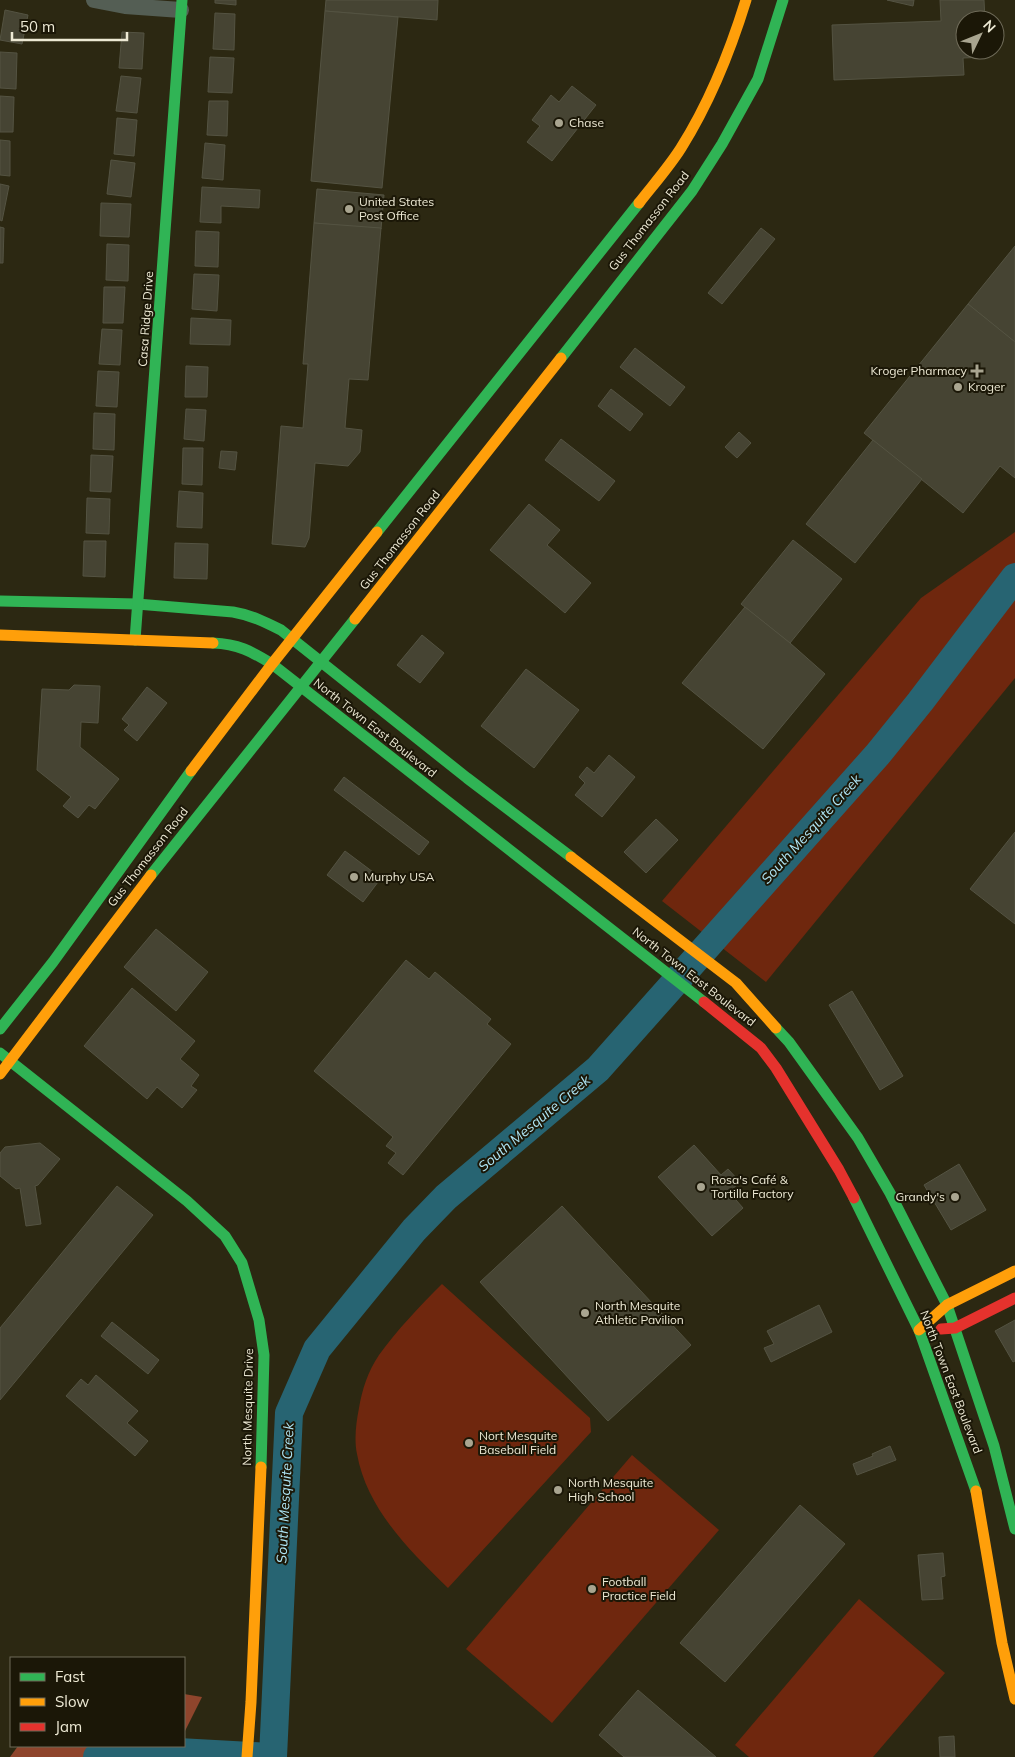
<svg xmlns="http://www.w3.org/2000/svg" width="1015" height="1757" font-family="Mulish,sans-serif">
  <rect width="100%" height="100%" fill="#2c2812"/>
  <g fill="#6f270e">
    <polygon points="1015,532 1015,678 766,982 662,901 921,598"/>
    <path d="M442 1284 590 1418 591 1432 448 1588C409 1550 367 1509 357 1454 354 1440 356 1423 359 1408 362 1390 368 1371 379 1355 397 1330 420 1306 442 1284Z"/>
    <polygon points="632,1455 719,1530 552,1723 466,1649"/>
    <polygon points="859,1599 945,1673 873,1757 749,1757 735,1745"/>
  </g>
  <g fill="#8f452c">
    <polygon points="184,1694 202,1697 184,1733"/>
    <polygon points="18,1746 177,1746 172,1757 10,1757"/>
  </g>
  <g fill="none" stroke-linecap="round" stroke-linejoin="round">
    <g stroke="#276472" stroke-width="28">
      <polyline points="97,1757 124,1749 270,1757"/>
      <polyline points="273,1757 289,1413 317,1349 414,1230 446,1197 598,1069 878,754 920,702 1015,577"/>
    </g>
  </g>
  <g fill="#464433" stroke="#545342">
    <polygon points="215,0 236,0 236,5 215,3"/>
    <polygon points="326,0 438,0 437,20 325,11"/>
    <polygon points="887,0 914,0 913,6"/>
    <polygon points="940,0 984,0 985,20 965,20 965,50 987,50 987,57 963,58 964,75 834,80 832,25 941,21"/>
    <polygon points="5,10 28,15 22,44 0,40"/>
    <polygon points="325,11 398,17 382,188 311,181"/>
    <polygon points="215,13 235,14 234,50 213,49"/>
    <polygon points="122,32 144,33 142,69 119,68"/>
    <polygon points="0,52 17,53 16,89 0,88"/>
    <polygon points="210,57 234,58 232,93 208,92"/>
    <polygon points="121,76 141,78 137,113 116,111"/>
    <polygon points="572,86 596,105 552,161 527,142 540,126 532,120 551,95 559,102"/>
    <polygon points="0,96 14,97 13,132 0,132"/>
    <polygon points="209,101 228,101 227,136 207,135"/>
    <polygon points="117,118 137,120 134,156 114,154"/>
    <polygon points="0,140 10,141 10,176 0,175"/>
    <polygon points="205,143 225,145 223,180 202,178"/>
    <polygon points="111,160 135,163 131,197 107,194"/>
    <polygon points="0,184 9,186 2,221 0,220"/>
    <polygon points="202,187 260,190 259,208 221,206 221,223 200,222"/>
    <polygon points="317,189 384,195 381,229 314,223"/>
    <polygon points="101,203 131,204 129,237 100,236"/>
    <polygon points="314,223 381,228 368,380 349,379 345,428 362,430 360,452 348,466 315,463 309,538 305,547 272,544 281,426 303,428 308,364 303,364"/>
    <polygon points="0,227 4,228 3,263 0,263"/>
    <polygon points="761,228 775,239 722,304 708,293"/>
    <polygon points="196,231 219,232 218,267 195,266"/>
    <polygon points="107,244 129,245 128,281 106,280"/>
    <polygon points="1015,246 1015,342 968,304"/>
    <polygon points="194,274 219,275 217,311 192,309"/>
    <polygon points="104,287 125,287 123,323 103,323"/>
    <polygon points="968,304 1015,342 1015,478 1000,466 963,513 864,433"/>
    <polygon points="191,318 231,320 230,345 190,344"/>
    <polygon points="102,329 122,330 120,365 99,364"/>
    <polygon points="635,348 685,387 670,406 620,367"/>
    <polygon points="186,366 208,367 207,397 185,397"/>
    <polygon points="98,371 119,372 117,407 96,406"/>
    <polygon points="611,389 643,414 630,431 598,406"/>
    <polygon points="186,409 206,410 204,441 184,439"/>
    <polygon points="94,413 115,414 114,450 93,449"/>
    <polygon points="739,432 751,443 737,458 725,447"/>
    <polygon points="561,439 615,481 599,501 545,460"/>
    <polygon points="873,440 922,479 855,563 806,524"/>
    <polygon points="183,448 203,448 202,485 182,484"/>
    <polygon points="221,451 237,452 235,470 219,468"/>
    <polygon points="91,455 113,456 111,492 90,491"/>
    <polygon points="179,491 203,493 202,528 177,527"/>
    <polygon points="87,498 110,499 109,534 86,533"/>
    <polygon points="529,504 560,530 547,545 591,583 565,613 490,550"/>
    <polygon points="793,540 842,579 790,643 741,604"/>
    <polygon points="84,541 106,541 105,577 83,576"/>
    <polygon points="175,543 208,544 207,579 174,578"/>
    <polygon points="745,607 790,643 825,674 763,749 682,683"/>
    <polygon points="422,635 444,653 420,683 397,665"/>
    <polygon points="526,669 579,710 534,768 481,726"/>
    <polygon points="74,685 100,686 98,723 81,722 80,747 119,779 95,809 89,805 78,818 63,806 71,797 37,770 42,689 69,690"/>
    <polygon points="147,687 167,703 137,741 124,730 129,725 122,719"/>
    <polygon points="609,755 635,777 602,817 575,795 585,783 579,777 587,767 594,773"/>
    <polygon points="344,777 429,842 419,855 334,790"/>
    <polygon points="656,819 678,840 646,873 624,852"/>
    <polygon points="1015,832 1015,924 970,889"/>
    <polygon points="345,851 381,878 363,902 327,875"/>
    <polygon points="156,929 208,972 176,1011 124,967"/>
    <polygon points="406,960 429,979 435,972 491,1019 487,1024 511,1044 403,1175 388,1163 396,1153 386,1146 393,1137 314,1071"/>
    <polygon points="132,988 195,1041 180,1059 199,1075 191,1086 197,1090 182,1108 157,1087 147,1099 84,1046"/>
    <polygon points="852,991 903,1076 880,1090 829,1005"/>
    <polygon points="40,1143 60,1159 38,1185 35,1186 41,1224 26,1226 20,1188 16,1189 0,1176 0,1153 5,1147"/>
    <polygon points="694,1145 721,1175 728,1169 740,1182 729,1192 743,1208 712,1236 658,1177"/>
    <polygon points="959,1164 986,1210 951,1230 924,1185"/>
    <polygon points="117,1186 153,1215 0,1400 0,1328"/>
    <polygon points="562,1206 691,1345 608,1421 480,1282"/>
    <polygon points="819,1305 832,1332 771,1362 764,1348 774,1344 767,1331"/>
    <polygon points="1015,1320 1015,1361 1013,1362 995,1331"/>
    <polygon points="112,1322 159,1360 148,1374 101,1336"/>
    <polygon points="96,1375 138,1411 127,1423 148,1441 135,1456 66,1396 81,1379 88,1385"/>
    <polygon points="890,1446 896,1460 857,1475 853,1464 873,1456 872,1454"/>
    <polygon points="800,1505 845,1544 725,1682 680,1643"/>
    <polygon points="943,1553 945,1576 941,1577 943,1599 922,1600 918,1555"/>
    <polygon points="638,1690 716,1757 624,1757 599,1735"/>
    <polygon points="954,1736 955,1757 940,1757 939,1737"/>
  </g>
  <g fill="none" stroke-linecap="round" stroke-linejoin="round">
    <polyline stroke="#545e54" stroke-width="16" points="94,0 125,6 181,10"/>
    <g stroke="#30b455" stroke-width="11">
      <polyline points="561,358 692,191 722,144 758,79 783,0"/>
      <polyline points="377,532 639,203"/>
      <path d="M0 601 137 604 233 612C251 615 265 622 281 630L467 778 571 857"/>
      <polyline points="135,640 182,0"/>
      <path d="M213 643C238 644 251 651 272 664L704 1002"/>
      <polyline points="151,875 355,619"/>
      <polyline points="776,1028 789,1042 858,1138 890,1193 947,1305 994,1446 1015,1529"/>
      <polyline points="0,1029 53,962 191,771"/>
      <polyline points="0,1053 187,1201 225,1236 242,1263 259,1320 264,1355 261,1467"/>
      <polyline points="854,1198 919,1330 976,1491"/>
    </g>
    <g stroke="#ff9f0a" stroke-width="11">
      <path d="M639 203C653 185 669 167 681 148 710 102 730 52 746 0"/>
      <polyline points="355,619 561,358"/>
      <polyline points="0,635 213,643"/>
      <polyline points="191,771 272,664 377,532"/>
      <polyline points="571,857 736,983 776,1028"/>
      <polyline points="0,1074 151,875"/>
      <polyline points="919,1330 947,1305 1015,1271"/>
      <polyline points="976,1491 1002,1643 1015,1699"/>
      <polyline points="247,1757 251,1702 261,1467"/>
    </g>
    <g stroke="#e5322d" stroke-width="11">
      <polyline points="704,1002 761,1048 776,1068 839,1170 854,1198"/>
      <polyline points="941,1329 955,1328 1015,1298"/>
    </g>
  </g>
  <g fill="#a9a590" stroke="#1b1707" stroke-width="2">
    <circle cx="559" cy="123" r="5"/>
    <circle cx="349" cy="209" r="5"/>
    <path d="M974.5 363.5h5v5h5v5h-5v5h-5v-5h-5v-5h5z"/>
    <circle cx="958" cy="387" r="5"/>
    <circle cx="354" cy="877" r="5"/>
    <circle cx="701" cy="1187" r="5"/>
    <circle cx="955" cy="1197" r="5"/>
    <circle cx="585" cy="1313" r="5"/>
    <circle cx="469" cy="1443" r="5"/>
    <circle cx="558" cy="1490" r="5"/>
    <circle cx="592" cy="1589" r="5"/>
  </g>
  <g text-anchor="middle" stroke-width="4" stroke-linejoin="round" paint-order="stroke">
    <g font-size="12" fill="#ede9d4" stroke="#1b1707" text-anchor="start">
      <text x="569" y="127">Chase</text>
      <text x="359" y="206">United States<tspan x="359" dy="14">Post Office</tspan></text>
      <text x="967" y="375" text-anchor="end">Kroger Pharmacy</text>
      <text x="968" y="391">Kroger</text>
      <text x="364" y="881">Murphy USA</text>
      <text x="711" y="1184">Rosa's Café &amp;<tspan x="711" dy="14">Tortilla Factory</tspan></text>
      <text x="945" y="1201" text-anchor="end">Grandy's</text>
      <text x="595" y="1310">North Mesquite<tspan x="595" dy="14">Athletic Pavilion</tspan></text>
      <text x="479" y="1440">Nort Mesquite<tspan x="479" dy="14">Baseball Field</tspan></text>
      <text x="568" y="1487">North Mesquite<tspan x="568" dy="14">High School</tspan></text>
      <text x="602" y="1586">Football<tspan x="602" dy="14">Practice Field</tspan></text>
    </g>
    <g font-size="12" fill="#ede9d4" stroke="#1b1707">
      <text transform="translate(649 221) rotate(-52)" y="4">Gus Thomasson Road</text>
      <text transform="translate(146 319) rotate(-86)" y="4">Casa Ridge Drive</text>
      <text transform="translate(400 540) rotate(-52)" y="4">Gus Thomasson Road</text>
      <text transform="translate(375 728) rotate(38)" y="4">North Town East Boulevard</text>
      <text transform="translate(148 857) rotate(-52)" y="4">Gus Thomasson Road</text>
      <text transform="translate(694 977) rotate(38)" y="4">North Town East Boulevard</text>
      <text transform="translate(951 1382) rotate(69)" y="4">North Town East Boulevard</text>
      <text transform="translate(248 1407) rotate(-89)" y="4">North Mesquite Drive</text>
    </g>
    <g font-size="14" font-style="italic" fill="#afe6f6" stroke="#1b1707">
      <text transform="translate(811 829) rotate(-48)" y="5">South Mesquite Creek</text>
      <text transform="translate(534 1123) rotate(-40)" y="5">South Mesquite Creek</text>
      <text transform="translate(285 1493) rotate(-87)" y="5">South Mesquite Creek</text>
    </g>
  </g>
  <rect x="10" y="1657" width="175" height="90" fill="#1b1707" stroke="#6f6b59"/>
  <rect x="20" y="1673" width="25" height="8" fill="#30b455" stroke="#6f6b59"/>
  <text x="55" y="1682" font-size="15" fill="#ede9d4">Fast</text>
  <rect x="20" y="1698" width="25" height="8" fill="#ff9f0a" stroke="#6f6b59"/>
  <text x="55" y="1707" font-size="15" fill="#ede9d4">Slow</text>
  <rect x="20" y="1723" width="25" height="8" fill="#e5322d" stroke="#6f6b59"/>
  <text x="55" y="1732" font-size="15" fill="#ede9d4">Jam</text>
  <g transform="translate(980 35) rotate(47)"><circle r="24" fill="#1b1707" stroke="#6f6b59"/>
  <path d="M0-4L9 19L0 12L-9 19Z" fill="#a9a590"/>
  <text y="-8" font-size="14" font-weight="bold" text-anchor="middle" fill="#ede9d4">N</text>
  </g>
  <path d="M12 32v8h115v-8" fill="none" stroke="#ede9d4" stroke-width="2.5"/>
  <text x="20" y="32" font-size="15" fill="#ede9d4" stroke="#1b1707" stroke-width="4" paint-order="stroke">50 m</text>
</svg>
